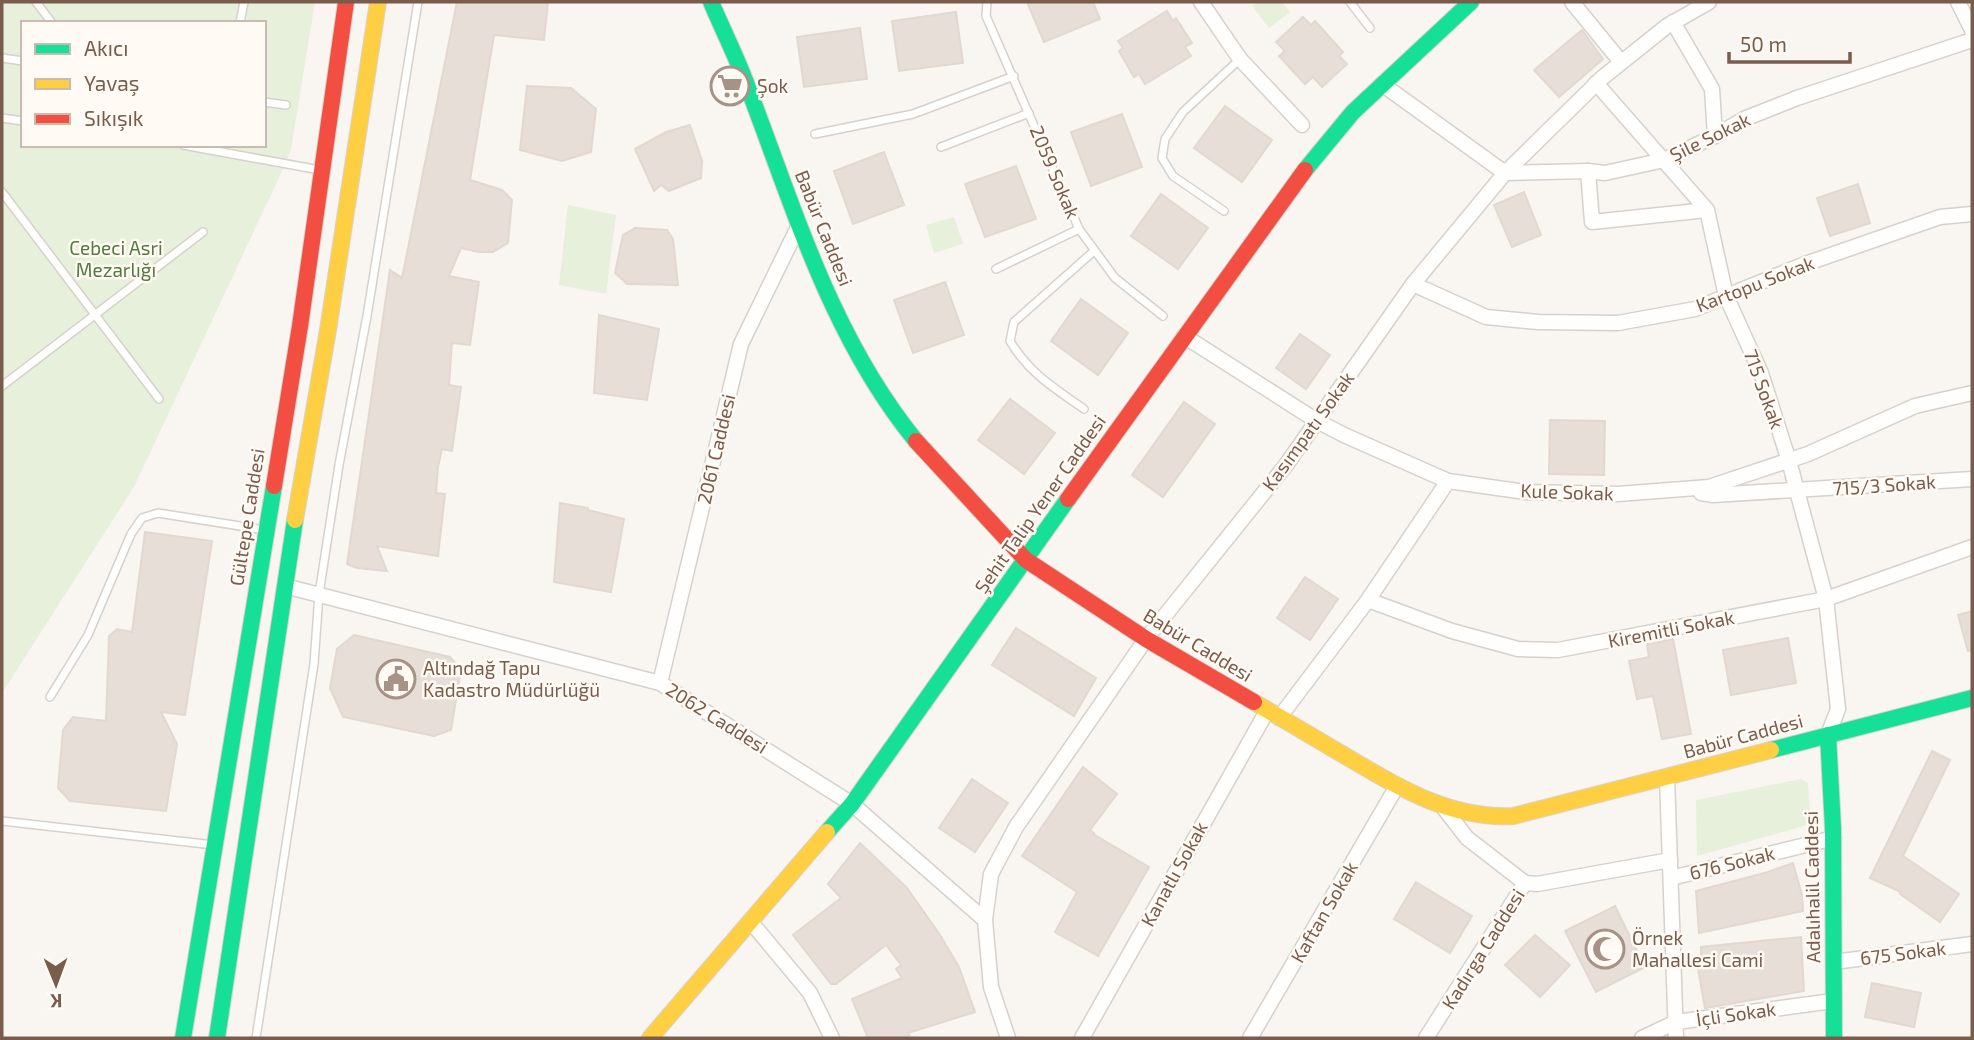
<svg xmlns="http://www.w3.org/2000/svg" width="1974" height="1040" font-family="'Exo 2',sans-serif">
  <rect width="100%" height="100%" fill="#f9f5f0"/>
  <g fill="#e7f0db" fill-rule="evenodd">
    <path d="M2 2H315L291 149 284 167 134 487 2 693ZM23 23H264V145H23Z"/>
    <polygon points="1258,2 1282,2 1290,12 1269,28 1252,6"/>
    <polygon points="568,205 616,215 606,294 559,285"/>
    <polygon points="954,217 963,244 934,253 926,225"/>
    <polygon points="1801,779 1808,783 1811,824 1697,856 1696,800"/>
  </g>
  <g fill="#e6ded7" stroke="#e2d8d2" stroke-width="2">
    <polygon points="457,2 548,2 544,40 494,35 470,180 502,190 512,200 508,243 493,252 479,252 461,248 449,276 479,282 470,345 452,343 449,385 461,387 452,451 442,449 438,467 436,493 445,494 438,556 377,546 387,571 357,568 347,564 390,270 402,278"/>
    <polygon points="1027,2 1093,2 1100,19 1044,42"/>
    <polygon points="1167,11 1173,21 1176,18 1192,43 1185,47 1191,56 1145,84 1139,74 1134,77 1119,51 1123,48 1118,41"/>
    <polygon points="956,12 963,63 899,71 892,21"/>
    <polygon points="1303,17 1311,25 1315,21 1343,52 1339,56 1347,64 1322,87 1313,77 1305,84 1279,56 1285,51 1276,42"/>
    <polygon points="860,28 867,79 804,87 797,37"/>
    <polygon points="1582,30 1603,59 1559,97 1534,70"/>
    <polygon points="527,86 571,88 596,109 591,152 562,161 520,150"/>
    <polygon points="1225,106 1272,140 1242,182 1194,148"/>
    <polygon points="1122,114 1142,167 1091,186 1071,132"/>
    <polygon points="690,125 702,161 701,178 669,191 661,185 654,191 635,149 666,132"/>
    <polygon points="884,152 904,205 853,224 834,171"/>
    <polygon points="1016,166 1036,219 985,237 965,184"/>
    <polygon points="1858,184 1870,223 1830,236 1817,198"/>
    <polygon points="1524,192 1541,235 1512,247 1494,205"/>
    <polygon points="1161,194 1208,228 1178,269 1131,236"/>
    <polygon points="635,228 667,230 673,239 678,285 627,284 615,273 623,235"/>
    <polygon points="945,282 964,335 913,353 894,300"/>
    <polygon points="1081,299 1128,333 1098,375 1051,341"/>
    <polygon points="599,315 659,329 647,400 594,393"/>
    <polygon points="1300,334 1330,355 1306,389 1276,368"/>
    <polygon points="1010,399 1055,433 1024,474 978,440"/>
    <polygon points="1184,402 1215,424 1163,497 1132,475"/>
    <polygon points="1550,420 1605,421 1604,475 1549,474"/>
    <polygon points="560,503 588,508 588,510 624,519 611,592 554,582"/>
    <polygon points="145,532 212,541 185,715 161,712 177,744 166,811 70,801 58,788 63,730 73,717 106,721 109,636 117,629 132,632"/>
    <polygon points="1305,577 1338,599 1310,640 1277,618"/>
    <polygon points="1972,611 1972,650 1968,651 1958,615"/>
    <polygon points="1016,628 1096,678 1074,716 992,665"/>
    <polygon points="354,635 450,657 461,670 451,730 434,736 343,717 330,688 337,649"/>
    <polygon points="1788,638 1796,683 1731,695 1723,650"/>
    <polygon points="1673,639 1691,734 1662,739 1653,696 1637,699 1629,661 1649,657 1647,644"/>
    <polygon points="1932,751 1950,760 1903,856 1959,894 1940,922 1900,894 1901,892 1870,878"/>
    <polygon points="1083,767 1117,794 1090,830 1094,833 1093,834 1149,867 1098,956 1055,932 1077,892 1022,856"/>
    <polygon points="972,779 1008,803 975,852 939,828"/>
    <polygon points="860,843 907,888 940,935 959,967 975,1012 908,1033 911,1038 868,1038 852,999 902,978 896,969 901,965 886,945 836,984 831,984 793,935 841,898 828,884"/>
    <polygon points="1793,863 1802,895 1803,911 1699,933 1696,891 1768,872"/>
    <polygon points="1416,882 1472,916 1450,953 1394,919"/>
    <polygon points="1615,906 1645,967 1596,992 1565,931"/>
    <polygon points="1535,935 1570,965 1540,997 1505,965"/>
    <polygon points="1801,937 1804,991 1705,1008 1696,958 1701,957 1701,947"/>
    <polygon points="1872,983 1921,993 1914,1027 1865,1017"/>
  </g>
  <g fill="none" stroke-linecap="round" stroke-linejoin="round">
    <defs>
      <g id="lane">
        <polyline points="36,2 52,23"/>
        <polyline points="987,2 986,16 1079,229 1115,278 1163,316"/>
        <polyline points="1350,2 1370,28"/>
        <polyline points="240,23 244,2"/>
        <polyline points="2,58 23,61"/>
        <polyline points="264,102 286,105"/>
        <polyline points="2,118 23,121"/>
        <polyline points="815,134 913,114 1014,76"/>
        <polyline points="183,145 320,170"/>
        <polyline points="941,147 1029,113"/>
        <polyline points="2,192 159,399"/>
        <polyline points="1224,211 1173,176 1162,158 1165,139 1183,112 1240,59"/>
        <polyline points="996,269 1079,229"/>
        <polyline points="2,386 203,232"/>
        <path d="M1084 409C1054 388 1029 373 1010 341L1014 322 1094 251"/>
        <polyline points="50,697 88,635 131,534 142,518 158,513 265,530"/>
        <polyline points="2,821 214,845"/>
        <polyline points="256,1038 314,664 319,594 339,465 367,316 418,2"/>
      </g>
      <g id="street">
        <polyline points="1201,2 1240,59 1302,125"/>
        <polyline points="1572,2 1621,62"/>
        <polyline points="1958,2 1972,30"/>
        <polyline points="1673,22 1712,89 1715,136"/>
        <polyline points="1596,83 1707,210 1726,296 1761,373 1789,461 1826,599 1838,709 1828,735"/>
        <polyline points="1382,84 1505,173 1588,171 1605,173 1664,160 1715,136 1744,119 1797,98 1972,40"/>
        <polyline points="1588,171 1592,222 1707,210"/>
        <polyline points="1413,284 1486,317 1538,322 1618,323 1695,309 1805,264 1940,217 1972,214"/>
        <polyline points="1184,336 1317,421 1344,435 1448,481 1526,492 1618,494 1709,487 1808,454 1915,406 1972,393"/>
        <polyline points="1701,493 1713,495 1972,479"/>
        <polyline points="285,586 660,683 852,804 985,920"/>
        <polyline points="1368,600 1452,631 1518,649 1558,650 1826,599 1972,547"/>
        <polyline points="660,683 741,344 799,225"/>
        <polyline points="1279,718 1368,600 1448,481"/>
        <polyline points="1667,778 1676,1038"/>
        <polyline points="1443,807 1467,838 1525,883"/>
        <polyline points="1671,878 1834,838"/>
        <polyline points="1525,883 1537,884 1670,860"/>
        <polyline points="751,922 810,993 832,1038"/>
        <polyline points="1834,962 1972,944"/>
        <polyline points="1008,1038 991,987 985,920 991,874 1016,827 1146,639 1286,465 1413,284 1505,173 1602,78 1667,26 1709,2"/>
        <polyline points="1082,1038 1267,711"/>
        <polyline points="1250,1038 1397,786"/>
        <polyline points="1426,1038 1525,883"/>
        <polyline points="1642,1038 1676,1022 1833,1001"/>
      </g>
      <g id="fast">
        <path d="M711 2C722 28 735 54 745 80 793 204 830 336 916 441"/>
        <polyline points="1305,170 1353,112 1471,2"/>
        <polyline points="1828,735 1833,828 1834,1038"/>
        <polyline points="1771,750 1972,698"/>
        <polyline points="827,832 852,804 1068,499"/>
        <polyline points="183,1038 274,486"/>
        <polyline points="217,1038 295,520"/>
      </g>
      <g id="slow">
        <polyline points="295,520 328,330 378,2"/>
        <path d="M1254 702C1285 720 1316 739 1347 757 1400 788 1450 819 1513 816L1771 750"/>
        <polyline points="650,1038 827,832"/>
      </g>
      <g id="jam">
        <polyline points="916,441 1026,560 1146,639 1254,702"/>
        <polyline points="274,486 300,326 346,2"/>
        <polyline points="1068,499 1305,170"/>
      </g>
    </defs>
    <use href="#lane" stroke="#d7d1cb" stroke-width="10"/>
    <use href="#street" stroke="#d7d1cb" stroke-width="17"/>
    <use href="#fast" stroke="#d9d2cb" stroke-width="18"/>
    <use href="#slow" stroke="#d9d2cb" stroke-width="18"/>
    <use href="#jam" stroke="#d9d2cb" stroke-width="18"/>
    <use href="#lane" stroke="#fefefd" stroke-width="7"/>
    <use href="#street" stroke="#fefefd" stroke-width="14"/>
    <use href="#fast" stroke="#16e098" stroke-width="16"/>
    <use href="#slow" stroke="#ffcf43" stroke-width="16"/>
    <use href="#jam" stroke="#f24e42" stroke-width="16"/>
  </g>
  <defs>
    <symbol id="supermarket-ring" viewBox="-11 -11 22 22"><circle r="9.5" fill="#fffaf3" stroke="#a69286" stroke-width="1.5"/><path d="M-6-5.5h2.5l.6 2H6L4.5 2H-2.5L-4.4-4H-6ZM-1.5 3.2a1.3 1.3 0 1 0 .1 0ZM3 3.2a1.3 1.3 0 1 0 .1 0Z" fill="#a69286"/></symbol>
    <symbol id="civic-ring" viewBox="-11 -11 22 22"><circle r="9.5" fill="#fffaf3" stroke="#a69286" stroke-width="1.5"/><path d="M-.6-6.5H3V-4.5H.6V-3L4-1V1h2V6H-6V1h2V-1L-.6-3ZM-1.2 2.5V6h2.4V2.5Z" fill="#a69286"/></symbol>
    <symbol id="mosque-ring" viewBox="-11 -11 22 22"><circle r="9.5" fill="#fffaf3" stroke="#a69286" stroke-width="1.5"/><path d="M3.5-4.9A6 6 0 1 0 3.5 4.9A5 5 0 1 1 3.5-4.9Z" fill="#a69286"/></symbol>
  </defs>
  <g fill-rule="evenodd">
    <use href="#supermarket-ring" x="708" y="64" width="44" height="44"/>
    <use href="#civic-ring" x="374" y="657" width="44" height="44"/>
    <use href="#mosque-ring" x="1583" y="927" width="44" height="44"/>
  </g>
  <g text-anchor="middle" stroke-width="5" stroke-linejoin="round" paint-order="stroke">
    <g font-size="19" fill="#7a5c4d" stroke="#fffaf3" text-anchor="start">
      <text x="757" y="93">Şok</text>
      <text x="423" y="675">Altındağ Tapu<tspan x="423" dy="22">Kadastro Müdürlüğü</tspan></text>
      <text x="1632" y="945">Örnek<tspan x="1632" dy="22">Mahallesi Cami</tspan></text>
    </g>
    <g font-size="19" fill="#7a5c4d" stroke="#fffaf3">
      <text transform="translate(1710 137) rotate(-26)" y="7">Şile Sokak</text>
      <text transform="translate(1055 172) rotate(67)" y="7">2059 Sokak</text>
      <text transform="translate(824 228) rotate(68)" y="7">Babür Caddesi</text>
      <text transform="translate(1755 284) rotate(-21)" y="7">Kartopu Sokak</text>
      <text transform="translate(1764 389) rotate(70)" y="7">715 Sokak</text>
      <text transform="translate(1308 431) rotate(-54)" y="7">Kasımpatı Sokak</text>
      <text transform="translate(716 449) rotate(-77)" y="7">2061 Caddesi</text>
      <text transform="translate(1884 485) rotate(-4)" y="7">715/3 Sokak</text>
      <text transform="translate(1567 492) rotate(2)" y="7">Kule Sokak</text>
      <text transform="translate(1040 504) rotate(-55)" y="7">Şehit Talip Yener Caddesi</text>
      <text transform="translate(247 517) rotate(-81)" y="7">Gültepe Caddesi</text>
      <text transform="translate(1671 629) rotate(-11)" y="7">Kiremitli Sokak</text>
      <text transform="translate(1198 645) rotate(31)" y="7">Babür Caddesi</text>
      <text transform="translate(717 718) rotate(32)" y="7">2062 Caddesi</text>
      <text transform="translate(1743 736) rotate(-15)" y="7">Babür Caddesi</text>
      <text transform="translate(1732 863) rotate(-14)" y="7">676 Sokak</text>
      <text transform="translate(1174 874) rotate(-61)" y="7">Kanatlı Sokak</text>
      <text transform="translate(1812 887) rotate(-91)" y="7">Adalıhalil Caddesi</text>
      <text transform="translate(1324 912) rotate(-60)" y="7">Kaftan Sokak</text>
      <text transform="translate(1483 949) rotate(-58)" y="7">Kadırga Caddesi</text>
      <text transform="translate(1903 953) rotate(-7)" y="7">675 Sokak</text>
      <text transform="translate(1736 1014) rotate(-8)" y="7">İçli Sokak</text>
    </g>
    <g font-size="19" fill="#537a41" stroke="#fffaf3">
      <text x="116" y="255">Cebeci Asri<tspan x="116" dy="22">Mezarlığı</tspan></text>
    </g>
  </g>
  <rect width="1974" height="1040" fill="none" stroke="#7a5c4d" stroke-width="7"/>
  <rect x="21" y="21" width="245" height="126" fill="#fffaf3" stroke="#cabbb1" stroke-width="2"/>
  <rect x="35" y="44" width="35" height="10" fill="#16e098" stroke="#cabbb1" stroke-width="2"/>
  <text x="84" y="56" font-size="21" fill="#7a5c4d">Akıcı</text>
  <rect x="35" y="79" width="35" height="10" fill="#ffcf43" stroke="#cabbb1" stroke-width="2"/>
  <text x="84" y="91" font-size="21" fill="#7a5c4d">Yavaş</text>
  <rect x="35" y="114" width="35" height="10" fill="#f24e42" stroke="#cabbb1" stroke-width="2"/>
  <text x="84" y="126" font-size="21" fill="#7a5c4d">Sıkışık</text>
  <g transform="translate(56 984) rotate(179)" stroke="#fffaf3" stroke-width="5" paint-order="stroke">
  <path d="M0-5L12 26L0 18L-12 26Z" fill="#7a5c4d"/>
  <text y="-10" font-size="19" font-weight="bold" text-anchor="middle" fill="#7a5c4d">K</text>
  </g>
  <path d="M1729 52v10h121v-10" fill="none" stroke="#7a5c4d" stroke-width="3.5"/>
  <text x="1740" y="52" font-size="21" fill="#7a5c4d" stroke="#fffaf3" stroke-width="5" paint-order="stroke">50 m</text>
</svg>
